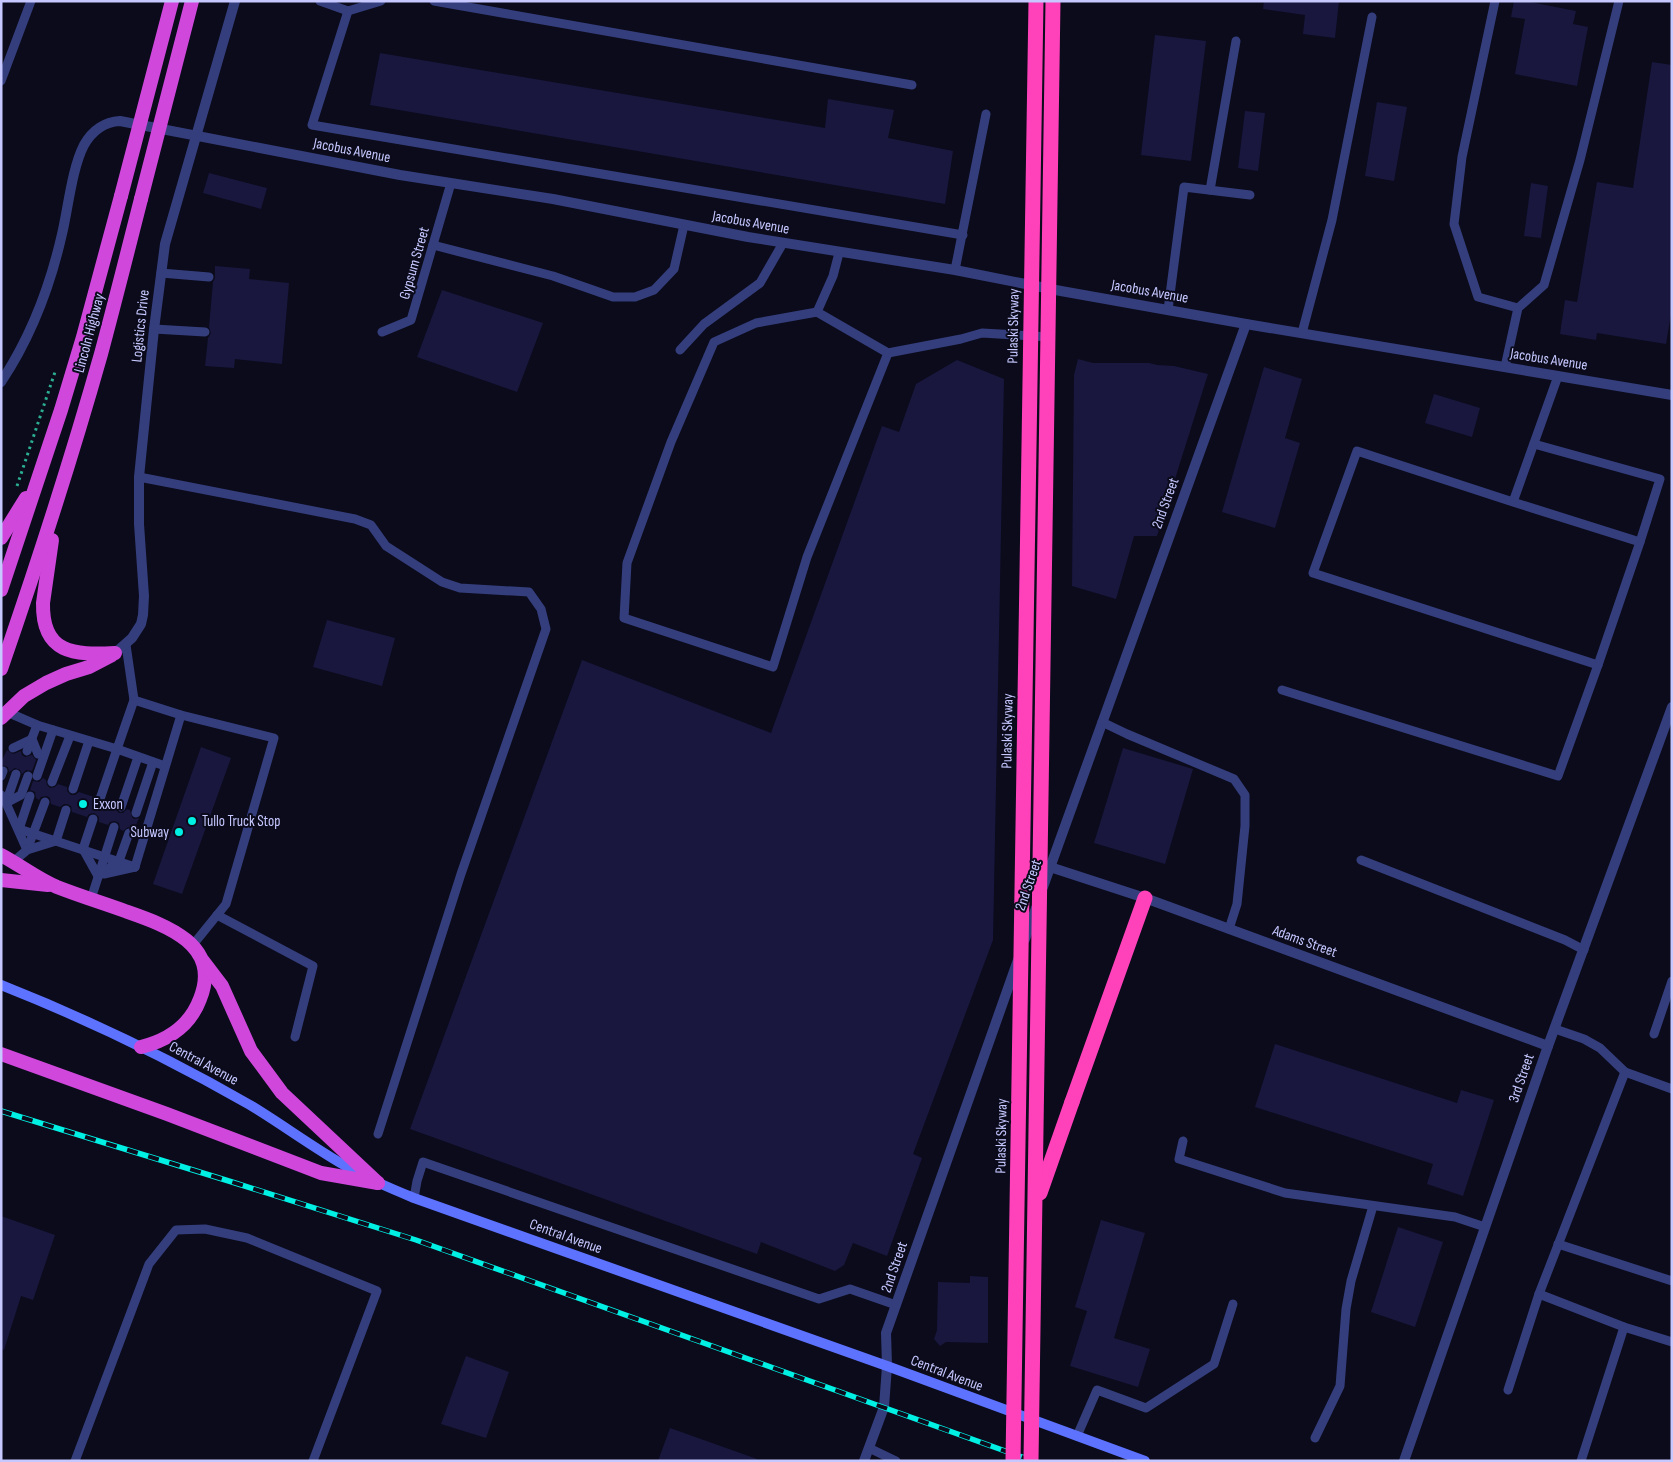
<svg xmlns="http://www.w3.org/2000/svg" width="1673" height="1462" font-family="'Sofia Sans Condensed',sans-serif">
  <rect width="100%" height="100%" fill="#0b0b1c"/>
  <g fill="#19173d">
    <polygon points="1264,1 1339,1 1335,38 1303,34 1305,15 1263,9"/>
    <polygon points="1514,1 1525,1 1576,11 1573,24 1588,27 1577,86 1515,74 1525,19 1511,17"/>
    <polygon points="1155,35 1206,41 1191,161 1141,155"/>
    <polygon points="380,53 825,128 828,99 894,110 888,138 953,151 945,204 370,105"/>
    <polygon points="1652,62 1672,65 1672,308 1666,344 1597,333 1596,340 1560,334 1565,300 1577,302 1597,182 1633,188"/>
    <polygon points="1377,102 1407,107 1394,181 1365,176"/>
    <polygon points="1245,111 1265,113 1258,171 1238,168"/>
    <polygon points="209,173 267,188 261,209 203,193"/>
    <polygon points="1531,183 1548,186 1541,238 1524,236"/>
    <polygon points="215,266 250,269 249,279 289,283 282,364 235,359 234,368 205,366 208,338 211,333 209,327 213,282 215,278"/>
    <polygon points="442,290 543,323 517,392 417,357"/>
    <polygon points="1078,359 1093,363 1149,363 1157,365 1174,366 1208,374 1157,536 1134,536 1116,599 1072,586 1074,375"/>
    <polygon points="957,360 1004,379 993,940 913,1154 922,1158 887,1256 853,1243 844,1265 835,1271 761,1242 757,1254 410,1129 582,660 771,733 882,426 899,432 916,384"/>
    <polygon points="1264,367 1302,379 1285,438 1300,443 1275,528 1222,512"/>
    <polygon points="1434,394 1480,408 1472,437 1425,423"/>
    <polygon points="327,620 395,638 382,686 313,667"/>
    <polygon points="201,747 231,758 182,894 153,884"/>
    <polygon points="1123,748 1193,769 1165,864 1094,843"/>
    <polygon points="7,750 13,754 21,751 22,755 25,757 32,755 36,760 32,771 26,770 22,774 20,770 15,768 9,772 8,767 1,765 1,762"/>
    <polygon points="43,778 46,780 47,785 50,788 55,787 58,784 67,787 67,791 71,795 75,795 79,792 94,797 94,801 98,805 102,805 106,801 115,805 115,809 119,813 123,813 127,809 130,810 132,817 134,819 139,818 134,830 128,827 123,831 120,829 119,823 115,821 110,822 108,825 99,822 99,817 94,813 89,814 87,817 72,812 71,806 67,804 64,804 60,807 51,804 50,798 47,796 41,797 39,800 36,798 35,792 30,790 33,781 39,782"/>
    <polygon points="1275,1044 1457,1103 1461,1090 1494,1100 1463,1196 1427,1184 1433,1164 1255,1107"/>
    <polygon points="1,1216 55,1235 33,1300 21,1296 4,1350 1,1349"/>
    <polygon points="1101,1220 1145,1233 1114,1338 1150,1349 1138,1387 1070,1366 1087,1311 1075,1307"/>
    <polygon points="1398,1227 1443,1242 1415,1327 1371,1312"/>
    <polygon points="970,1276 988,1277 988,1343 946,1342 940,1346 934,1339 937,1330 938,1282 970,1283"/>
    <polygon points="466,1356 509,1372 486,1438 441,1424"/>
    <polygon points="670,1428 757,1459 756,1461 658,1461"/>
  </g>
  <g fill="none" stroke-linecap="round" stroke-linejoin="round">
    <polyline stroke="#2bae92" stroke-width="3" stroke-dasharray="2.5 4" stroke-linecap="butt" points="17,486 56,369"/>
    <g stroke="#353e7c" stroke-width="9">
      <polyline points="320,1 348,11 381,1"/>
      <polyline points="434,1 912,85"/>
      <polyline points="1495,1 1462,157 1454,224 1478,297 1518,308"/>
      <polyline points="348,11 312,125 963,235"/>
      <polyline points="1,81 31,1"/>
      <polyline points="1210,190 1236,41"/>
      <polyline points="433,245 553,276 613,297 635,297 654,290 674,269 684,225"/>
      <polyline points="955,270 986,114"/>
      <polyline points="161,273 209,277"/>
      <polyline points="1168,310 1184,187 1250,195"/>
      <polyline points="817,312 888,353 807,557 773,667 624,618 627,563 671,442 714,342 756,323 817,312 833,276 839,253"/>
      <polyline points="154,329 205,332"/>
      <polyline points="382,332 411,320 451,183"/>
      <polyline points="1302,333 1332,220 1372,17"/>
      <polyline points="680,350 704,324 760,283 783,243"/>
      <polyline points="888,353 961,339 982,333 1050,337"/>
      <polyline points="1505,367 1518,308 1544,285 1580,160 1619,1"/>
      <polyline points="1534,444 1660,479 1640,542"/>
      <polyline points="139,477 355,519 371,525 386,546 442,582 460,588 529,592 541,609 546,629 461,874 378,1134"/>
      <polyline points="1513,502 1357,451 1313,573 1598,665 1640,542 1513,502 1558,376"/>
      <polyline points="126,645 134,700"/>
      <polyline points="1282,690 1558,776 1598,665"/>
      <polyline points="7,712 37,725 117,749 134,700 181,715 274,738 226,904 192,946"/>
      <polyline points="1102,722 1127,734 1234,779 1245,795 1245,826 1237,904 1229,929"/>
      <polyline points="13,748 32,739 38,754"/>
      <polyline points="27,751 37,725"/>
      <polyline points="16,774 6,803 27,850"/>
      <polyline points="1,776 3,771"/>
      <polyline points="37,776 53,730"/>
      <polyline points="52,782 70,736"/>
      <polyline points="73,789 89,741"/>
      <polyline points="1,795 6,803 21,795 28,776"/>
      <polyline points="100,799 117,749 165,766"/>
      <polyline points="121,807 138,757"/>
      <polyline points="136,813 153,762"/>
      <polyline points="93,819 83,849 98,876"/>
      <polyline points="19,829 135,867"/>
      <polyline points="19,829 30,796"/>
      <polyline points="27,850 45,802"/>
      <polyline points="1361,860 1565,940 1584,950"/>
      <polyline points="13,862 27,850 56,841 66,810"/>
      <polyline points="135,867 181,715"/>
      <polyline points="104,874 135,867"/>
      <polyline points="98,876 119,861 129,833"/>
      <polyline points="91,899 114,827"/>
      <polyline points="217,915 313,966 295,1037"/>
      <polyline points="1555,1029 1584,1039 1600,1048 1625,1072 1672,1089"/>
      <polyline points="1654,1034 1672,981"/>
      <polyline points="1183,1141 1179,1159 1285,1193 1455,1217 1485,1227"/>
      <polyline points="414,1198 417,1181 423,1162 819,1299 850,1289 896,1305"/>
      <polyline points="1558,1244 1672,1281"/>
      <polyline points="1539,1294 1625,1072"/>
      <polyline points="1508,1390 1539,1294 1624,1327 1672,1342"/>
      <polyline points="1077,1436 1097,1390 1146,1408 1214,1364 1233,1304"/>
      <polyline points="1315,1438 1340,1386 1346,1309 1351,1281 1373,1206"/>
      <polyline points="869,1448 896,1461"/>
      <polyline points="75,1461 149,1264 176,1230 205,1229 247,1238 377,1291 313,1461"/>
      <polyline points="1581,1461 1624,1327"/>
    </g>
    <g stroke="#353e7c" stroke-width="10">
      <path d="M1 382C31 337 50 287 62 234 68 209 72 168 84 145 92 131 104 122 120 121L400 175 553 199 748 237 955 270 1061 291 1246 324 1672 395"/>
      <polyline points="115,653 132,638 141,624 143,615 144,596 139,524 139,477 154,329 165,244 235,1"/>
      <polyline points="1050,867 1145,898 1548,1046"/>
      <polyline points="1043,887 1246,324"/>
      <polyline points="1025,939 1036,908"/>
      <polyline points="864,1461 884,1407 887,1366 886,1333 1018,960"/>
      <polyline points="1404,1461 1548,1046 1672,707"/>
    </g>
    <path stroke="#5d72ff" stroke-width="10" d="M1 985C87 1019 170 1059 250 1105 283 1125 315 1149 349 1168 370 1180 392 1189 414 1198L887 1366 1145 1461"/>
    <g stroke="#d047dc" stroke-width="14">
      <polyline points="1,538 26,498"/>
      <path d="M52 540 43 603C42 654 74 655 115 653"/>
      <polyline points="1,590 61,410 83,337 121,196"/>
      <path d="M1 669C37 565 71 460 101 354 115 302 128 250 141 199"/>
      <polyline points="1,718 24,696 46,683 66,674 89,667 112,655"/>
      <path d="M1 855C20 865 38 879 57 887 80 896 103 903 125 911 165 925 222 944 200 999 190 1026 169 1040 141 1047"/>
      <polyline points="1,880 48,885"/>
      <polyline points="203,961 222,986 251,1051 282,1093 378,1183"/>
      <polyline points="1,1054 167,1114 321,1173 378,1183"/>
    </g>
    <polyline stroke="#ff41ba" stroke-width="15" points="1072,1102 1145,898"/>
    <defs>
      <polyline id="rail" points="1,1111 232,1182 416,1240 1033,1461"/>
    </defs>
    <use href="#rail" stroke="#00f1e4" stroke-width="5.5"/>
    <use href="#rail" stroke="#0b0b1c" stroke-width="4" stroke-dasharray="11" stroke-linecap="butt"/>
    <g stroke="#d047dc" stroke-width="14">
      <polyline points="121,196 172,1"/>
      <polyline points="141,199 192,1"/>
    </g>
    <g stroke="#ff41ba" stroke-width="15">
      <polyline points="1040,1193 1072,1102"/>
      <polyline points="1013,1461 1036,1"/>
      <polyline points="1031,1461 1053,1"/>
    </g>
  </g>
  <g fill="#00f1e4" stroke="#0b0b1c" stroke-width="2">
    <circle cx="83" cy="804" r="5"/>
    <circle cx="192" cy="821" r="5"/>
    <circle cx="179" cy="832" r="5"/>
  </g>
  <g text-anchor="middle" stroke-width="4" stroke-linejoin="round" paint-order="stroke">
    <g font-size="15" fill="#c6c8ff" stroke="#0b0b1c">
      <text transform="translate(352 150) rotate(11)" y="5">Jacobus Avenue</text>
      <text transform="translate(751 222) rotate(10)" y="5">Jacobus Avenue</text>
      <text transform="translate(414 263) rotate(-74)" y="5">Gypsum Street</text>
      <text transform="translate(1150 291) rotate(10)" y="5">Jacobus Avenue</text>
      <text transform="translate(140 326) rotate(-84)" y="5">Logistics Drive</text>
      <text transform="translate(1013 326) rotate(-89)" y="5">Pulaski Skyway</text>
      <text transform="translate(89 333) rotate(-75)" y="5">Lincoln Highway</text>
      <text transform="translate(1549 359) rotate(9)" y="5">Jacobus Avenue</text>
      <text transform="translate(1165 503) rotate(-70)" y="5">2nd Street</text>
      <text transform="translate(1007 731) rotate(-89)" y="5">Pulaski Skyway</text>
      <text transform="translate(1028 885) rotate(-71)" y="5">2nd Street</text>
      <text transform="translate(1305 941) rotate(20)" y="5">Adams Street</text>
      <text transform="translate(204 1063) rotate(28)" y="5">Central Avenue</text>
      <text transform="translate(1521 1078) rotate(-71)" y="5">3rd Street</text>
      <text transform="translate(1001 1136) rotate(-89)" y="5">Pulaski Skyway</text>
      <text transform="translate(566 1236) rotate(20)" y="5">Central Avenue</text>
      <text transform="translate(894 1267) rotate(-71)" y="5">2nd Street</text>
      <text transform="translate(947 1373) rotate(21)" y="5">Central Avenue</text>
    </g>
    <g font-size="15" fill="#c6c8ff" stroke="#0b0b1c" text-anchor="start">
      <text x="93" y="809">Exxon</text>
      <text x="202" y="826">Tullo Truck Stop</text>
      <text x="169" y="837" text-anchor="end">Subway</text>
    </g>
  </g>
  <rect width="1673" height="1462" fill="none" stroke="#c6c8ff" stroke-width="5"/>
</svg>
